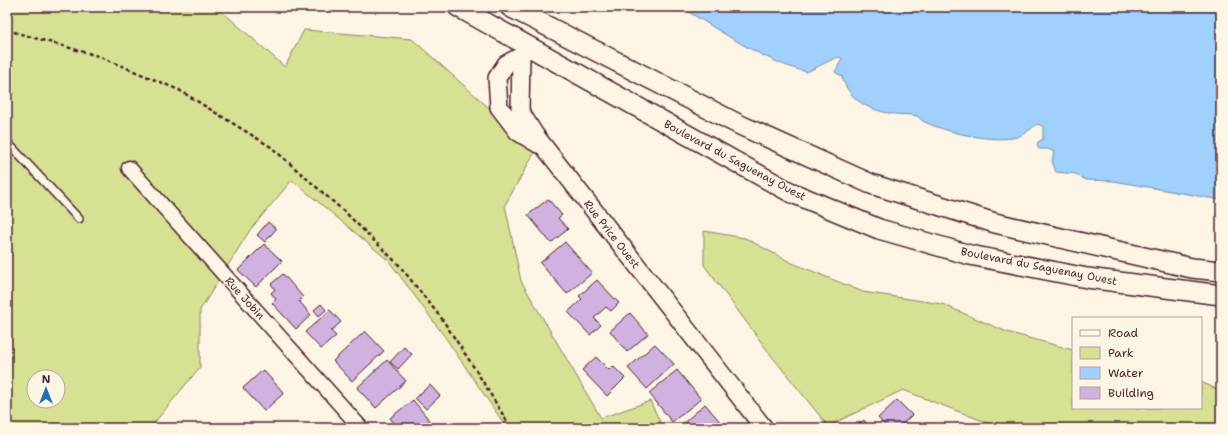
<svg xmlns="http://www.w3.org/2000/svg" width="1228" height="435" font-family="'Shantell Sans',sans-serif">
  <rect width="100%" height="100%" fill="#fcf5e5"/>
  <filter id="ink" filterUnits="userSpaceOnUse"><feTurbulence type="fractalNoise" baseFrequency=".025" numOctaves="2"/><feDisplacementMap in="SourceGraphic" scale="8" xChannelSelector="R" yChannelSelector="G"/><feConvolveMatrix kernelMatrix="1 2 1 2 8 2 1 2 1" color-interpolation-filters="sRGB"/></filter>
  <g filter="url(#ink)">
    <g fill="#d6e194" stroke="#908060" fill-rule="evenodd">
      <path d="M7 7H217L285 67 304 30 412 39 536 150 505 205 521 281 601 418 650 401 663 428H505L502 421 445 337 389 261 292 180 250 230 200 310V367L150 428H7ZM34 377H58V401H34Z"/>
      <polygon points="704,231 745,238 790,262 863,292 942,304 1007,332 1073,350 1073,408 1201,408 1201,382 1221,391 1221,428 1001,428 903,390 828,426 770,354 704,265"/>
    </g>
    <path fill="#9fd1fc" stroke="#7d8aa8" d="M680 7H1221V200L1114 181 1086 180 1076 174 1056 172 1052 161 1054 152 1048 149H1039L1037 145 1038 142 1043 139V126L1037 124C1031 129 1025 134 1017 137 994 143 949 133 927 123 923 122 920 118 917 116 910 114 902 115 895 114 871 111 848 101 842 76L835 72 842 59 840 57 835 58 807 72C762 61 720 30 680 7Z"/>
    <g fill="#cfb2df" stroke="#4a1f2b">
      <polygon points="548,199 562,215 558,218 568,229 551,243 528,215"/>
      <polygon points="268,222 276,229 265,242 257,235"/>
      <polygon points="565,242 592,273 567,294 540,263"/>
      <polygon points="264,244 282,261 256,287 238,270"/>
      <polygon points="283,274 303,297 299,301 311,315 296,329 272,303 276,299 271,293 275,289 271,284"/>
      <polygon points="597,280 619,303 611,311 606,307 594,318 601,325 590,335 568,312 582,299 579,296"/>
      <polygon points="321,304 326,310 319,316 314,310"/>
      <polygon points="330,310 341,322 331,331 336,336 321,349 305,332"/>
      <polygon points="630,313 648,334 627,352 610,331"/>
      <polygon points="365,331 384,351 352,381 333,361"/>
      <polygon points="655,344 674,364 647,389 628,368"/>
      <polygon points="404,347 412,354 398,369 390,362"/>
      <polygon points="596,357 609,370 613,366 625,378 607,396 582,370"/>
      <polygon points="387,360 406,381 376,408 357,388"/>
      <polygon points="263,370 284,393 264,411 243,388"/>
      <polygon points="677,370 701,399 672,422 649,393"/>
      <polygon points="430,385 440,396 426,409 415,398"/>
      <polygon points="413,400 434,426 431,428 398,428 390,418"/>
      <polygon points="897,400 912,415 898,428 888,428 878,418"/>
      <polygon points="705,404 722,424 716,428 678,428"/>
      <polygon points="864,420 870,428 854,428"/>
      <polygon points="314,424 318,428 310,428"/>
    </g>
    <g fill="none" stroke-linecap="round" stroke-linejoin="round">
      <defs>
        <polyline id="service" points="7,142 79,219"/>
        <polyline id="minor" points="129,168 361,428"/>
        <g id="tertiary">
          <polyline points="521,56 520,111 535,135 764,428"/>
          <polyline points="521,56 506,64 497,78 499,107 518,132 538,144"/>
        </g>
        <g id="secondary">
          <polyline points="458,7 790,192 879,229 970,255 1087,278 1221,295"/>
          <polyline points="510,7 740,125 871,184 995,223 1192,268 1221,271"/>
        </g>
      </defs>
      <use href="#service" stroke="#4a1f2b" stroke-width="10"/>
      <use href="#minor" stroke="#4a1f2b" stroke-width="17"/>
      <use href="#tertiary" stroke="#4a1f2b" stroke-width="20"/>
      <use href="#secondary" stroke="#4a1f2b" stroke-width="22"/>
      <polyline stroke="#4a1f2b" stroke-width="2.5" stroke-dasharray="4 3" stroke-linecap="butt" points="7,30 98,56 179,90 271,147 347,214 399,265 442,319 477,372 511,428"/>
      <use href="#service" stroke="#fcf5e5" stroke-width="7"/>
      <use href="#minor" stroke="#fcf5e5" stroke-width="14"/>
      <use href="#tertiary" stroke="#fcf5e5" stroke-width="17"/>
      <use href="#secondary" stroke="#fcf5e5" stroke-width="19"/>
    </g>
  </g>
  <g text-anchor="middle" stroke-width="3" stroke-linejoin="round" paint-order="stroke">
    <g font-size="11" fill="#4a1f2b" stroke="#fcf5e5">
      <text transform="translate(735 160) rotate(28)" y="4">Boulevard du Saguenay Ouest</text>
      <text transform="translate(612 234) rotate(52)" y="4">Rue Price Ouest</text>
      <text transform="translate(1039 266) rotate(11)" y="4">Boulevard du Saguenay Ouest</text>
      <text transform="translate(245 298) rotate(48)" y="4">Rue Jobin</text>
    </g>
  </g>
  <rect width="1228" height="435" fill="none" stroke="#fcf5e5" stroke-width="24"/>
  <rect x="12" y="12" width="1204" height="411" fill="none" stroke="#4a1f2b" stroke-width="1.5" filter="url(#ink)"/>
  <rect x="1072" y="317" width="130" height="92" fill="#fcf5e5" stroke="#b59f9b"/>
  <rect x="1080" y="330" width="20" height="6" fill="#fcf5e5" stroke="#b59f9b"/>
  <text x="1108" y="337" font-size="12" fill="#4a1f2b">Road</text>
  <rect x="1080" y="347" width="20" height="12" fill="#d6e194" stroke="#b59f9b"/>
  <text x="1108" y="357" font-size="12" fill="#4a1f2b">Park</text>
  <rect x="1080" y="367" width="20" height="12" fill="#9fd1fc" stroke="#b59f9b"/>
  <text x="1108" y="377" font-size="12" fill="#4a1f2b">Water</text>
  <rect x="1080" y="387" width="20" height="12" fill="#cfb2df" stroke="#b59f9b"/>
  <text x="1108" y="397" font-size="12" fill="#4a1f2b">Building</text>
  <g transform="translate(46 389)"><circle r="19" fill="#fcf5e5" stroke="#b59f9b"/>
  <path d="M0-3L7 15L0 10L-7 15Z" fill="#1f6fb2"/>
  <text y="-6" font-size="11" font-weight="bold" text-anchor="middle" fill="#4a1f2b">N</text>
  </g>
</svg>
